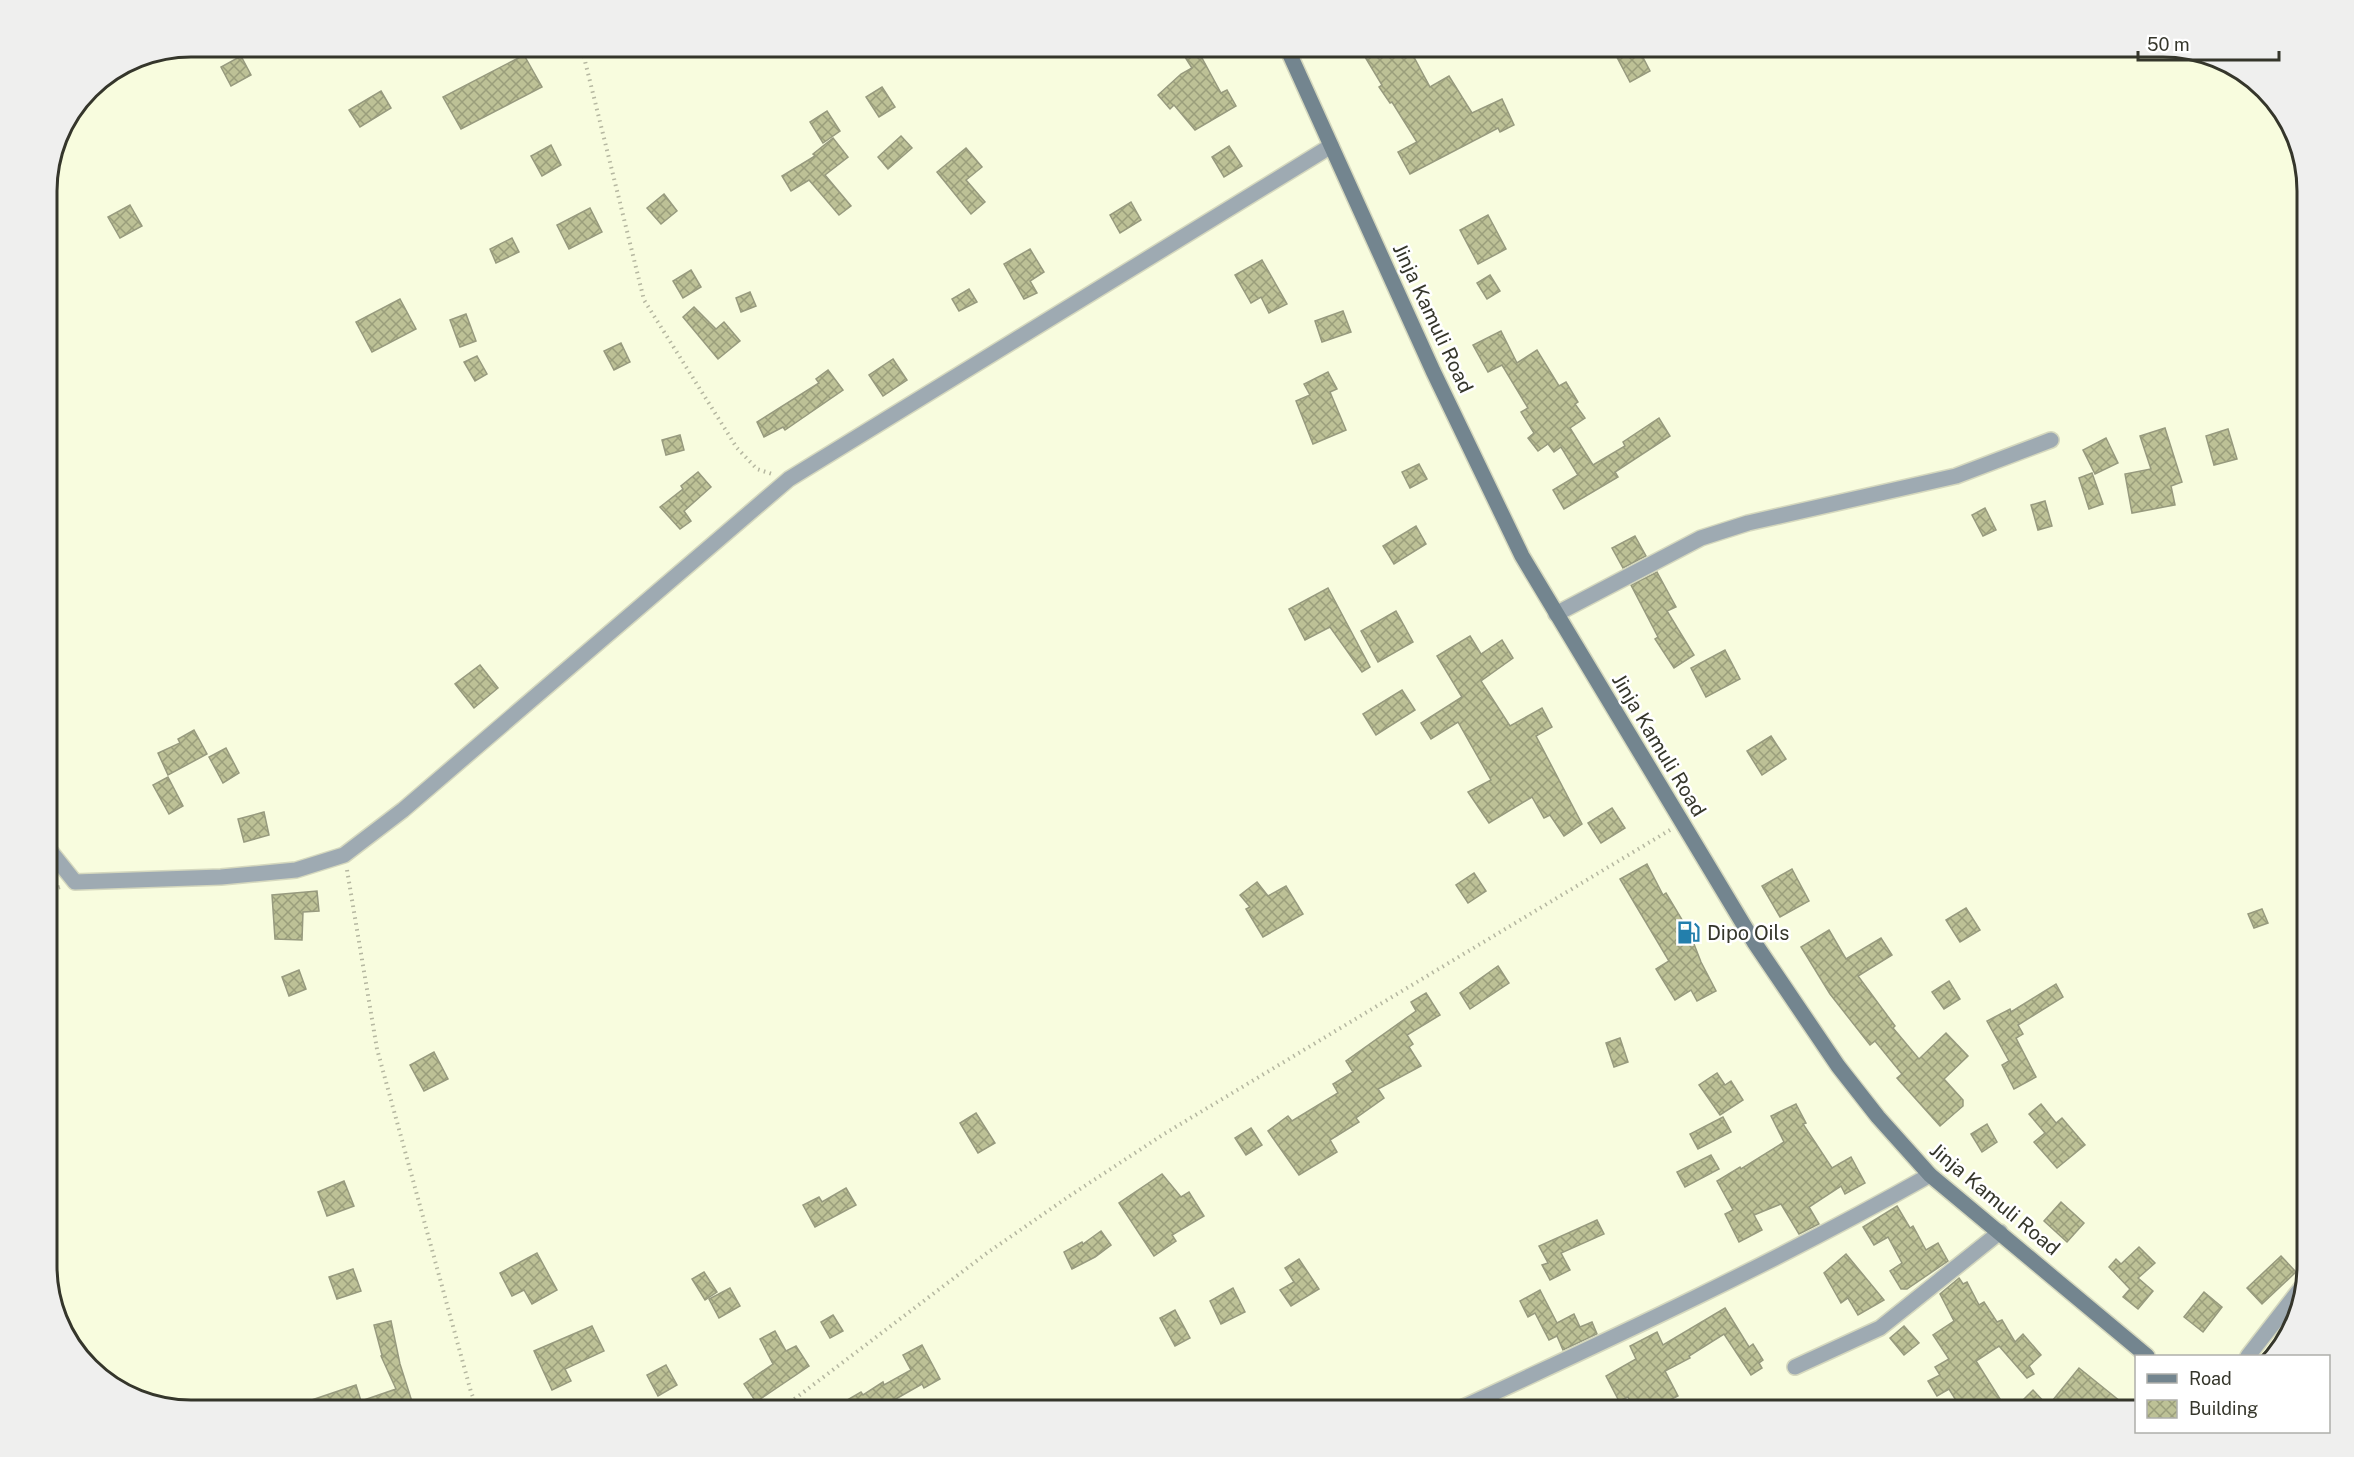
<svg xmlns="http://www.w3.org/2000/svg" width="2354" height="1457" font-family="'Public Sans',sans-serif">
  <defs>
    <pattern id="building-cross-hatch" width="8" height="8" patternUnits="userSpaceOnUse" patternTransform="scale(1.5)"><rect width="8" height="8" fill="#bdc196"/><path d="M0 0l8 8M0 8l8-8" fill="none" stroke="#9a9e7b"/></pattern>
  </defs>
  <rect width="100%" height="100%" fill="#f8fcde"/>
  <g fill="url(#building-cross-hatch)" stroke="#979a7e" stroke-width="1.5">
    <polygon points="1178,46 1220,46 1202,58 1221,93 1227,90 1236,106 1195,130 1174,105 1170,109 1158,95 1181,74 1192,68"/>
    <polygon points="1371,46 1408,46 1430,87 1449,76 1472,113 1502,99 1514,125 1500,132 1498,128 1410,174 1398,152 1417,142 1392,102 1390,103 1379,87 1382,85 1362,52"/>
    <polygon points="1611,46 1637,46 1650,71 1630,82"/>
    <polygon points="524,55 542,87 461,129 443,97"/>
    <polygon points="241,56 251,75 231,86 221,67"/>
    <polygon points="882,87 895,107 879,117 866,97"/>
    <polygon points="381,91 391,108 360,127 349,110"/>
    <polygon points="827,111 840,131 823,143 810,122"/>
    <polygon points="901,136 912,148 888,169 878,157"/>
    <polygon points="833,138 848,157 825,175 851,206 839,215 809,180 791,191 782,176 815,156 813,154"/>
    <polygon points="551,145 561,165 542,176 531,156"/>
    <polygon points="1229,146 1242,166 1224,177 1212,157"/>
    <polygon points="966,148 982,167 966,180 985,202 971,214 937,172"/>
    <polygon points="664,194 677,211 661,224 647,208"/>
    <polygon points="1131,202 1141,220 1120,233 1110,215"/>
    <polygon points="130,205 142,226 120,238 108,217"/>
    <polygon points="590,208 602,232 569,249 557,225"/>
    <polygon points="1488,215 1506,249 1478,264 1460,230"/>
    <polygon points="512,238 519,252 496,263 490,249"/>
    <polygon points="1030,249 1044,272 1030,281 1037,293 1024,299 1004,264"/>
    <polygon points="1262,260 1287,304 1269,313 1261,297 1251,303 1235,275"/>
    <polygon points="691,270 701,287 683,298 673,281"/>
    <polygon points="1490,275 1500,291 1487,299 1477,283"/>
    <polygon points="969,289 977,302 959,311 952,299"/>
    <polygon points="750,292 756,306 741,312 736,298"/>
    <polygon points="400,299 416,329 372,352 356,322"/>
    <polygon points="694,307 716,329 724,322 740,341 718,359 683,317"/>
    <polygon points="1343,311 1351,332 1322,342 1315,321"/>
    <polygon points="466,314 476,341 460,347 450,320"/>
    <polygon points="1501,331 1517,363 1537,350 1559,386 1566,382 1578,402 1575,404 1585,418 1570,428 1593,465 1625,446 1623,442 1659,418 1670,436 1615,472 1618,477 1564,509 1553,490 1578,475 1561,447 1554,452 1548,444 1538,451 1528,438 1534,433 1521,412 1528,408 1502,365 1488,372 1473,345"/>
    <polygon points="621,343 630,362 614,370 604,351"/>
    <polygon points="477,356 487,374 475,381 464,362"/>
    <polygon points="893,359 907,380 883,396 869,375"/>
    <polygon points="828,370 843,390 785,430 783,427 764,437 757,422 819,383 816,379"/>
    <polygon points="1328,372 1337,389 1330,392 1346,430 1313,444 1296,401 1310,395 1304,384"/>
    <polygon points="2165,428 2182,482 2171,486 2175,505 2132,513 2125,474 2151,469 2140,436"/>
    <polygon points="2228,429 2237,459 2214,465 2206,436"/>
    <polygon points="680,435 684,450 666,455 662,440"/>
    <polygon points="2106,438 2118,463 2095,474 2083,450"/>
    <polygon points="1419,464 1427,479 1410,488 1402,472"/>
    <polygon points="698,472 711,487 684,511 691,521 680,529 660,507 683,489 681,486"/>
    <polygon points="2092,473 2103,504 2089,509 2079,478"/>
    <polygon points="2045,501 2052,526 2038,530 2031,505"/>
    <polygon points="1985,508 1996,530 1983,536 1972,515"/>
    <polygon points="1416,526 1426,544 1394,564 1383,546"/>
    <polygon points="1635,536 1646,556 1623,568 1612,548"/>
    <polygon points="1657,572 1676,607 1667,611 1694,655 1674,668 1655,639 1658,637 1631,585"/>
    <polygon points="1328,588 1370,667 1362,672 1330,627 1305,640 1289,609"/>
    <polygon points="1396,611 1413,642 1378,662 1361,631"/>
    <polygon points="1470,636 1481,654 1502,640 1513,658 1481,681 1510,726 1542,708 1552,727 1536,736 1582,824 1564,836 1550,815 1544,818 1532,797 1489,823 1468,792 1491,780 1458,722 1431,739 1421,723 1462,697 1437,656"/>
    <polygon points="1725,650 1740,679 1706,697 1691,668"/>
    <polygon points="480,665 498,688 474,708 455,684"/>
    <polygon points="1402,690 1415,710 1376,735 1363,714"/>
    <polygon points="194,730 207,754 168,775 158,753 180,743 178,739"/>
    <polygon points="1771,736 1786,759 1762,775 1747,751"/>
    <polygon points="226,748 239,773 223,783 209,757"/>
    <polygon points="168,777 183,806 169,814 153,785"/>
    <polygon points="1612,808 1625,828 1601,843 1588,823"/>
    <polygon points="264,812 269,835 244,842 238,819"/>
    <polygon points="1647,864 1663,895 1666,893 1684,923 1681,925 1694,944 1701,962 1716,991 1697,1001 1691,990 1675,1000 1656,969 1669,961 1620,879"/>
    <polygon points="1792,869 1809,901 1780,917 1762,886"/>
    <polygon points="1474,873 1486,891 1468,903 1456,885"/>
    <polygon points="1257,882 1268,896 1286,886 1303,914 1263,937 1246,909 1250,907 1240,895"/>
    <polygon points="317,891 319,911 303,912 302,940 275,939 272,895"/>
    <polygon points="1966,908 1980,930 1960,942 1946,920"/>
    <polygon points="2262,909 2268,923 2254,928 2248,914"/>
    <polygon points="1829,930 1846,959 1881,938 1892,955 1858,976 1895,1026 1893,1028 1919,1059 1946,1033 1968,1056 1944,1079 1963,1100 1963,1106 1940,1126 1897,1078 1902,1074 1875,1041 1870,1045 1830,994 1801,947"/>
    <polygon points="1498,966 1509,983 1470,1009 1460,993"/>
    <polygon points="299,970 306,989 289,996 282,977"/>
    <polygon points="1949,981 1960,999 1944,1009 1932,992"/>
    <polygon points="2056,984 2063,997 2018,1025 2023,1034 2016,1038 2036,1077 2014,1089 2002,1065 2009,1061 1987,1021 2010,1009 2011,1012"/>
    <polygon points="1426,993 1440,1015 1407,1035 1413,1044 1409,1047 1421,1066 1378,1089 1384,1098 1356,1118 1359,1122 1330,1140 1337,1152 1299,1175 1268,1131 1288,1116 1292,1121 1338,1093 1333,1084 1353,1072 1346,1061 1416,1011 1411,1002"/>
    <polygon points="1620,1038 1628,1062 1614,1067 1606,1043"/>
    <polygon points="434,1052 448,1079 424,1091 410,1065"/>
    <polygon points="1717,1073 1725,1085 1731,1081 1743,1100 1720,1115 1699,1085"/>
    <polygon points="1796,1104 1806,1123 1803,1124 1832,1168 1851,1157 1865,1183 1845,1194 1841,1186 1809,1207 1819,1224 1799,1234 1781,1204 1754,1215 1762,1230 1739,1242 1725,1214 1733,1210 1717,1181 1740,1167 1741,1169 1784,1142 1771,1116"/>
    <polygon points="2041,1104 2056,1123 2062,1118 2085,1145 2057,1168 2034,1142 2045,1133 2029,1114"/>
    <polygon points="976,1113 995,1143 978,1153 960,1123"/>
    <polygon points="1723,1117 1731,1132 1698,1149 1690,1134"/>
    <polygon points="1987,1124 1997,1142 1982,1152 1971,1134"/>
    <polygon points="1251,1128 1262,1145 1246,1155 1235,1138"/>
    <polygon points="1711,1155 1719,1169 1685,1187 1677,1172"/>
    <polygon points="1162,1174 1181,1197 1189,1192 1204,1216 1172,1235 1176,1241 1154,1256 1119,1203"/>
    <polygon points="344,1181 354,1206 327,1216 318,1192"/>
    <polygon points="846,1188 856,1205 815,1227 803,1205 819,1197 822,1202"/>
    <polygon points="2061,1202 2084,1223 2067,1242 2044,1221"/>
    <polygon points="1897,1206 1910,1228 1913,1226 1926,1250 1938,1243 1948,1261 1907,1289 1901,1289 1890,1271 1902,1263 1888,1237 1874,1245 1863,1227"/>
    <polygon points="1597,1220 1604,1234 1561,1253 1570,1270 1550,1280 1542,1265 1548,1263 1539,1246"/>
    <polygon points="1101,1231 1111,1245 1095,1257 1072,1269 1064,1252 1082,1242 1083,1244"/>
    <polygon points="2139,1247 2155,1263 2138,1278 2153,1291 2138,1309 2123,1297 2130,1289 2109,1267 2116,1259 2121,1264"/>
    <polygon points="537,1253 557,1290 532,1304 524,1290 512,1296 500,1273"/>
    <polygon points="1846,1254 1884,1300 1858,1315 1848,1298 1841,1303 1824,1273"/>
    <polygon points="2281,1256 2296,1272 2262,1304 2247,1288"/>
    <polygon points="1299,1259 1319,1289 1291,1306 1280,1290 1294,1282 1285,1268"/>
    <polygon points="353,1269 361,1291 337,1299 329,1277"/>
    <polygon points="704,1272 717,1292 705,1300 692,1279"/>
    <polygon points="1959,1278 1963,1284 1967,1282 1979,1305 1984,1302 1997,1322 2002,1320 2015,1342 2023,1334 2041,1355 2029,1366 2034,1374 2027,1378 1999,1346 1976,1361 2007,1410 1962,1410 1949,1389 1937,1396 1928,1381 1940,1375 1935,1367 1949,1359 1933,1335 1954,1321 1940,1294"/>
    <polygon points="730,1288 740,1306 719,1318 709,1299"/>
    <polygon points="1233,1288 1245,1312 1221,1324 1210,1301"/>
    <polygon points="1540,1290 1557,1323 1574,1314 1580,1327 1592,1322 1597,1334 1563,1350 1557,1336 1549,1340 1535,1313 1528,1317 1520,1301"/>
    <polygon points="2204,1292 2222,1307 2203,1332 2184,1317"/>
    <polygon points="1725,1308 1749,1347 1753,1344 1763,1360 1759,1363 1762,1368 1751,1375 1724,1334 1689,1356 1690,1358 1665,1371 1678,1396 1650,1410 1635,1410 1628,1397 1619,1401 1606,1376 1636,1359 1630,1346 1657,1332 1663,1345"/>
    <polygon points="1175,1310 1190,1338 1175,1346 1160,1318"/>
    <polygon points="833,1315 843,1331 830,1338 821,1322"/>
    <polygon points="391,1321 400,1364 414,1408 405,1410 289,1410 288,1408 356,1385 361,1401 396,1389 381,1356 382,1355 374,1325"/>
    <polygon points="592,1326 604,1351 565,1369 571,1381 552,1390 534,1351"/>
    <polygon points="1904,1326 1919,1343 1904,1355 1890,1338"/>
    <polygon points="775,1331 786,1351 796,1346 809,1366 756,1402 744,1384 773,1364 760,1339"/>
    <polygon points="922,1345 940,1379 924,1388 922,1384 894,1400 895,1401 882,1410 830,1410 861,1392 863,1395 883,1382 884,1385 911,1370 903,1355"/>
    <polygon points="666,1365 677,1385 658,1396 647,1375"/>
    <polygon points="2079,1368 2131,1410 2013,1410 2033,1390 2048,1406"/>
  </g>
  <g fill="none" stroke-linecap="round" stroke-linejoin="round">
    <defs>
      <g id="minor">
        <polyline points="1556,614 1701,538 1748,523 1956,476 2051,440"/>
        <polyline points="47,847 75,882 221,877 296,870 344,855 403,810 789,479 1331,146"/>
        <polyline points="1795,1367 1880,1328 2000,1232"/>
        <path d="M1457 1410C1617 1336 1776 1262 1930 1175"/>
      </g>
      <polyline id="tertiary" points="2248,1356 2301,1288"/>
      <polyline id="secondary" points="1286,46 1433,371 1522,556 1754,942 1838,1066 1878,1117 1930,1175 2147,1356"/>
    </defs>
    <use href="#minor" stroke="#d5d8be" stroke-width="18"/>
    <use href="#tertiary" stroke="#d5d8be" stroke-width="18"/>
    <use href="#secondary" stroke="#d5d8be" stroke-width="18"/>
    <g stroke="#b5b7a0" stroke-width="4" stroke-dasharray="1.5 4.5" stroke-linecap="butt">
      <polyline points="578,46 583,53 644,300 737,448 757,469 772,474"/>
      <polyline points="347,870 377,1049 471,1392 478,1410"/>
      <polyline points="47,891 60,887"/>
      <polyline points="780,1410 987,1253 1071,1195 1164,1134 1670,830"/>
    </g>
    <use href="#minor" stroke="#9eaab2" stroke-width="15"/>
    <use href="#tertiary" stroke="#9eaab2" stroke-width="15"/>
    <use href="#secondary" stroke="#73858f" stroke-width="15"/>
  </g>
  <defs>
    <symbol id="fuel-bare" viewBox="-9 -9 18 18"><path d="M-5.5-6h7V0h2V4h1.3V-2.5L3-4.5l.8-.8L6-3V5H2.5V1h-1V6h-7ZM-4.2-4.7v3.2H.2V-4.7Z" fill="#237fac" stroke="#fff" stroke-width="2.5" paint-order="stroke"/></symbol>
  </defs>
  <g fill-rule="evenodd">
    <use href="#fuel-bare" x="1672" y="916" width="33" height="33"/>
  </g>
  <g text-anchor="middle" stroke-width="5" stroke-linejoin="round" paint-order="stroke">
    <g font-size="20" fill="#35362b" stroke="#fff">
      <text transform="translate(1433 318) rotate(65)" y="7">Jinja Kamuli Road</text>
      <text transform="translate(1659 745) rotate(59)" y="7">Jinja Kamuli Road</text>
      <text transform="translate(1995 1199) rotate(40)" y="7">Jinja Kamuli Road</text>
    </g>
    <g font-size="20" fill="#35362b" stroke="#fff" text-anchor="start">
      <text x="1707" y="940">Dipo Oils</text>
    </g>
  </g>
  <path d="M0 0H2354V1457H0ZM191 57H2163A134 134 0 0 1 2297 191V1266A134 134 0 0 1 2163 1400H191A134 134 0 0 1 57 1266V191A134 134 0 0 1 191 57Z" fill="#efefee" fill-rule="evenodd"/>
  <path fill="none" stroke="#35362b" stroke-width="3" d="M191 57H2163A134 134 0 0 1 2297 191V1266A134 134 0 0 1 2163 1400H191A134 134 0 0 1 57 1266V191A134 134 0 0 1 191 57Z"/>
  <rect x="2135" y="1355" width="195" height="78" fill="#ffffff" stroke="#aeafaa" stroke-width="1.5"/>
  <rect x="2147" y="1374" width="30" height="9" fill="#73858f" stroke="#aeafaa" stroke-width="1.5"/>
  <text x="2189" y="1385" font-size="18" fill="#35362b">Road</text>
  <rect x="2147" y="1400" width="30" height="18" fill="url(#building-cross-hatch)" stroke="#aeafaa" stroke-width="1.5"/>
  <text x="2189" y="1415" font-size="18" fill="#35362b">Building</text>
  <path d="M2138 51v9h141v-9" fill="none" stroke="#35362b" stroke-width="3"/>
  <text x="2147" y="51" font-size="18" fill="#35362b" stroke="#ffffff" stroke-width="4.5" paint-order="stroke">50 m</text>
</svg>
